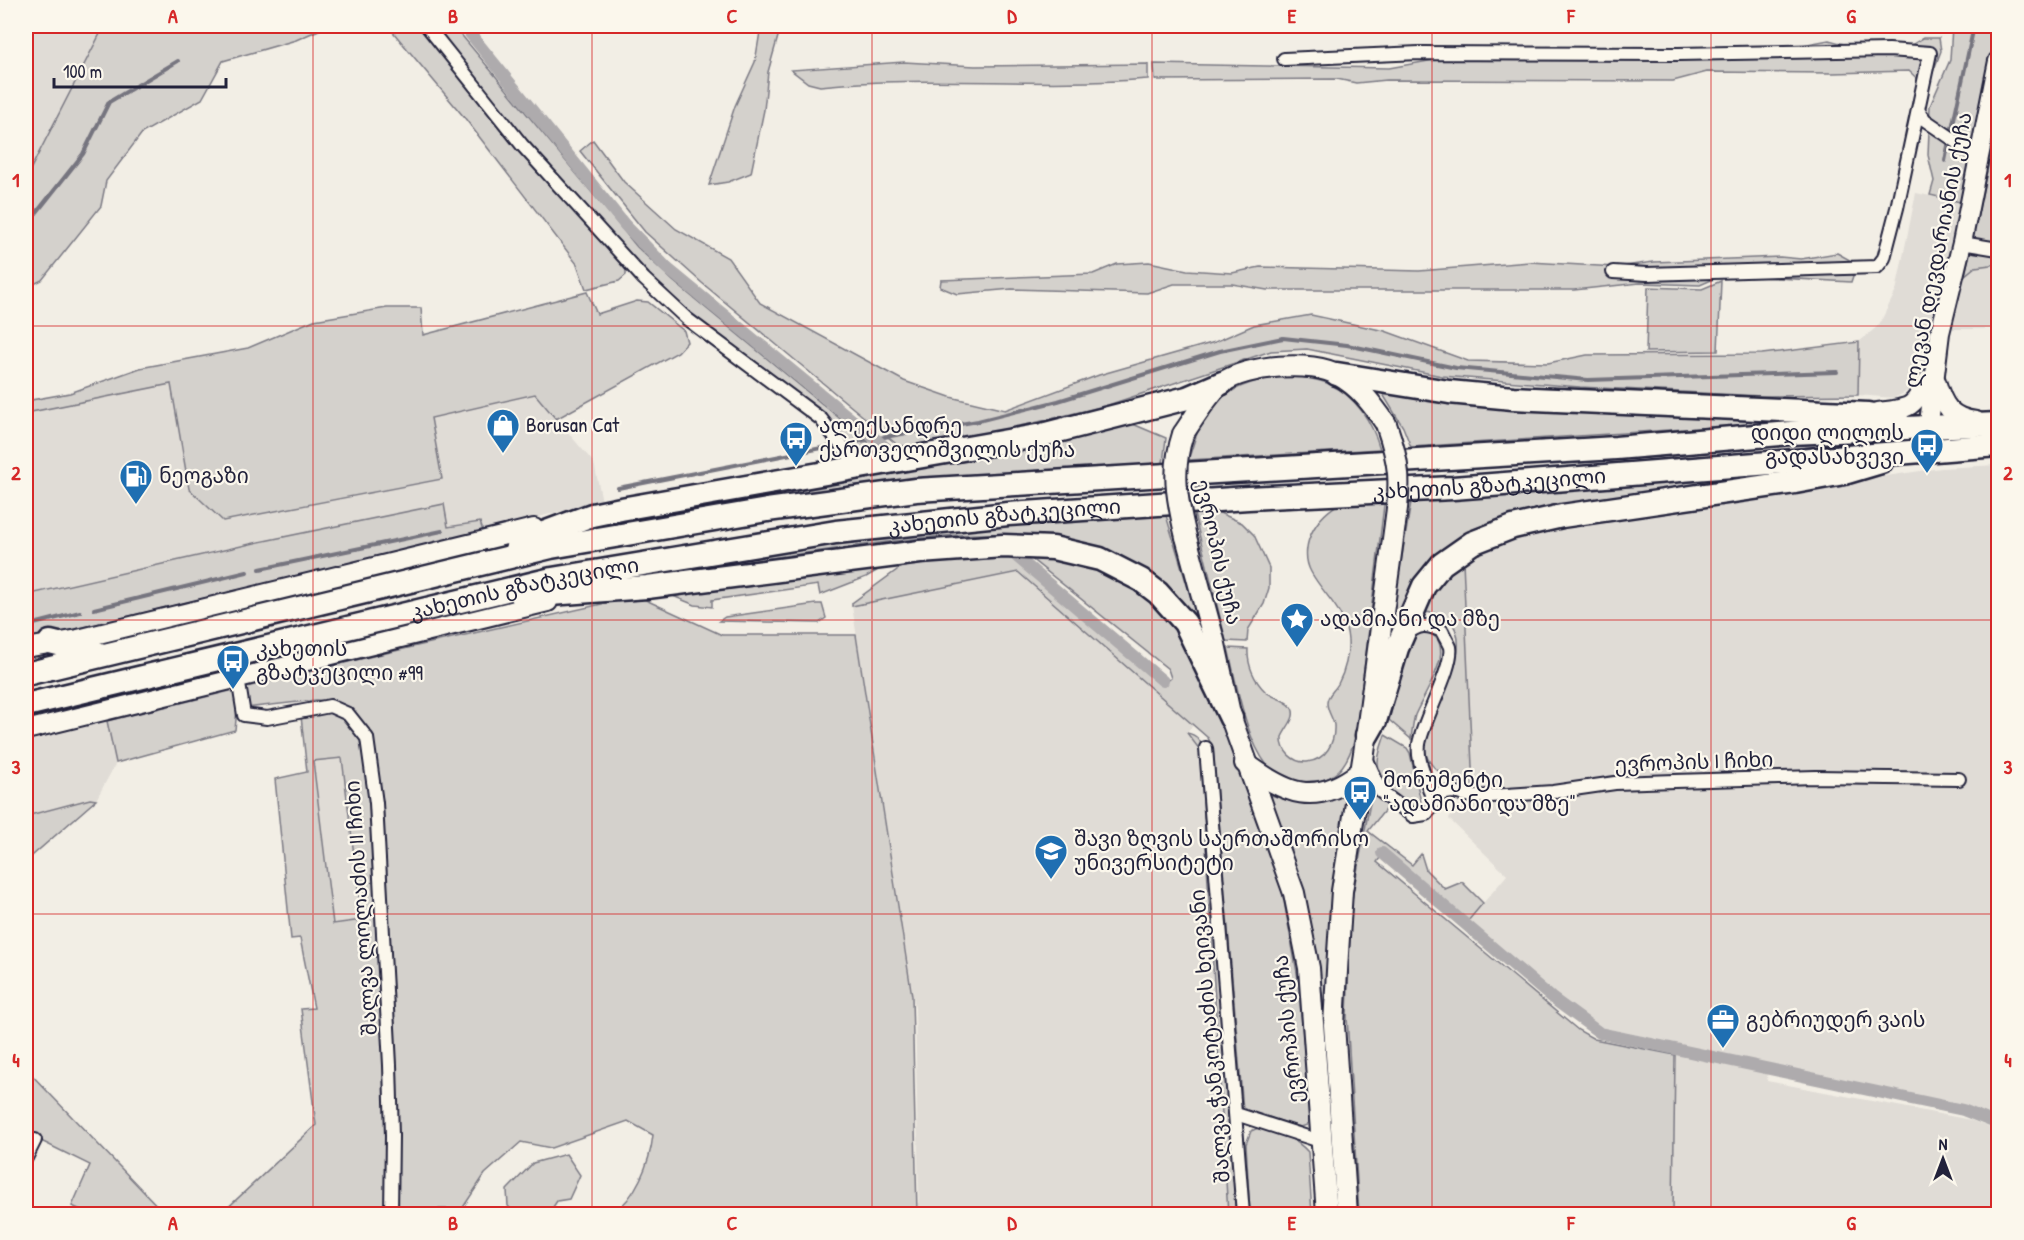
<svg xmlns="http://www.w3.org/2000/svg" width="2024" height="1240" font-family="'Patrick Hand','Noto Sans Georgian',sans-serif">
  <rect width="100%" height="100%" fill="#f2eee5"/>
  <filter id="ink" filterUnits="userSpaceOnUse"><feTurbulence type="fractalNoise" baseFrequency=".0167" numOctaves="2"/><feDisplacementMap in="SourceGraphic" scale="12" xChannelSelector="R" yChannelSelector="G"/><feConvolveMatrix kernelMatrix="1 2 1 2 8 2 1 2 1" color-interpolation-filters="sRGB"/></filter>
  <g filter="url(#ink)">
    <g fill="#e0dcd6">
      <polygon points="26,26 104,26 26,179"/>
      <polygon points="1916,193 1965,203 1932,343 1919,378 1908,391 1894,398 1858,395 1859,342 1879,325 1896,291"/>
      <polygon points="1998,264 1998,329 1950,329 1965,275 1975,267"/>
      <polygon points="171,384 189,489 442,478 431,418 535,394 594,463 602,501 483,531 480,522 448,527 444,504 259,542 26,595 26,413"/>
      <polygon points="1998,465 1998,1117 1967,1106 1768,1063 1767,1081 1971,1120 1998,1131 1998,1214 1673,1214 1675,1043 1600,1027 1572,1008 1468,921 1507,875 1449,819 1473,788 1461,557 1518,532 1610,516 1941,468"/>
      <polygon points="1018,572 1194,724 1187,733 1200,750 1228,1214 919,1214 915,1009 852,606"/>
      <polygon points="107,721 116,763 96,800 90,799 26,816 26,742"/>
      <polygon points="342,757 362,920 332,924 313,761"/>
    </g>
    <g fill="#d4d1cc" stroke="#7b7a84" stroke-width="1.5" fill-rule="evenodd">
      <polygon points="104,26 328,26 296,40 223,61 202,99 142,133 106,181 101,206 42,280 26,288 26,178"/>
      <polygon points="388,26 418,26 626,270 626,275 619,281 586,289 577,264 464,117"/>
      <polygon points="433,26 454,26 637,247 673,281 867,441 876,454 866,454 854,446 662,290 522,135"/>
      <polygon points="761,26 781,26 768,72 764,110 751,173 728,182 709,185 735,106 755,62"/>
      <polygon points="1952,26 1998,26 1965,203 1930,195 1934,181 1928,155 1930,106 1950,60"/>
      <polygon points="1923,38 1939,38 1941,51 1927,88 1909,71 1833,73 1707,72 1673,81 1387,80 1356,83 1337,79 1155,80 1154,64 1389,68 1440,59 1574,55 1722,60 1829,40 1855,47 1910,46"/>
      <path d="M904 62 975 66 1148 64V79C1039 88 929 75 820 86L808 83 791 70Z"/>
      <polygon points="1998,119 1998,264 1975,267 1965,275"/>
      <polygon points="593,140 624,182 676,229 728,258 760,303 904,381 950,397 1005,410 1099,375 1215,342 1254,325 1311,315 1385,331 1468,361 1548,363 1587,355 1762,354 1859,342 1858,395 1762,396 1580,387 1442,376 1307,349 1271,351 1108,405 1009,429 900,447 702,283 645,232 580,151"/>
      <polygon points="1837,253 1857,264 1851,282 1723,275 1700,285 1640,283 1574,290 1267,290 1232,284 1174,284 1147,293 1012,289 957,294 940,287 941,280 1093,274 1117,264 1149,262 1187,270 1232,273 1260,267 1419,271 1530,262 1616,267 1654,262 1780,257 1801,259"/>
      <polygon points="1721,281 1718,351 1646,352 1648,287 1702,289"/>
      <polygon points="587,292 597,314 637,301 648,302 684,331 687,342 678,352 556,419 535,394 431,418 442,479 223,521 189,489 171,384 26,413 26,401 70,393 140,368 248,348 314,320 387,308 421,308 423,335"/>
      <path d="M1292 375C1303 378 1318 379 1329 384 1356 396 1372 422 1380 449L1188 460C1193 447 1196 432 1203 420 1221 387 1257 379 1292 375Z"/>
      <polygon points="1381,391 1822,420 1411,447 1403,427"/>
      <polygon points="1128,422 1166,438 1163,463 906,480 630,520 1075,437"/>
      <polygon points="1821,469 1512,515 1469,531 1439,553 1390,629 1412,496"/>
      <path d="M1385 497 1356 735C1350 757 1340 781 1313 781 1306 781 1296 783 1290 782 1249 771 1237 684 1228 648L1248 649C1247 664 1254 681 1266 692 1274 699 1296 701 1293 716 1292 722 1285 730 1282 737 1281 751 1293 763 1307 762 1326 760 1335 743 1334 725 1333 718 1327 711 1327 703 1327 695 1334 691 1338 684 1345 671 1349 654 1348 640 1346 610 1324 596 1311 572 1296 544 1321 508 1349 500 1359 497 1374 498 1385 497Z"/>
      <polygon points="444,504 448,527 480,522 483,531 26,641 26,595 259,542"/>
      <polygon points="1211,509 1242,523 1254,535 1269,568 1269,588 1264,604 1248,630 1247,642 1226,641 1193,510"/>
      <path d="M1165 512 1199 625C1166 589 1130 556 1082 543 1013 525 926 537 856 546 792 555 727 564 663 573V566L929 528Z"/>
      <polygon points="1024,553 1089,562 1142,592 1180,633 1232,746 1256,816 1279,874 1298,978 1310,1118 1307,1125 1301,1127 1243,1110 1213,748 1208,738 1018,572 852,606 852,603 908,562 1007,554 1163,685 1171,678 1168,669"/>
      <polygon points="897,559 866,577 820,595 818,585 712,600 712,607 695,605 663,592"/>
      <path d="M1463 561 1473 789C1457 782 1431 773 1426 754 1419 732 1450 684 1456 661 1463 633 1453 609 1422 613L1437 583Z"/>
      <path d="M637 596 722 635H856L912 996 917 1214H612C636 1198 650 1163 653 1135L628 1121 551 1148 521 1142 485 1174 462 1209H439L434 1214H394L396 1164 383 802 371 736 332 701 316 700 237 709 235 730 116 763 107 721 373 656Z"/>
      <polygon points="816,604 822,604 826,618 819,623 719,621 725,617"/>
      <path d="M1423 631C1463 640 1424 693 1415 715 1413 722 1412 731 1411 739L1389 720 1409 642Z"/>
      <path d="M330 712C365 729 364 749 369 784L390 1134 388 1214H221L316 1125 301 1009 314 1008 300 938 291 939 275 779 307 772 301 716ZM342 758 362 920 333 924 313 761Z"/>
      <path d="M1187 733C1197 735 1201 740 1203 751L1236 1214H1228L1200 750Z"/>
      <path d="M1385 735 1407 748 1410 753 1421 802 1417 807C1397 807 1379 782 1378 763 1378 754 1382 744 1385 735Z"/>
      <polygon points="1372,792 1388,806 1368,831 1412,865 1421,854 1426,870 1445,889 1462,882 1483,903 1468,921 1385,851 1377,862 1578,1030 1594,1039 1675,1055 1673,1214 1359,1214 1347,1017 1351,904"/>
      <path d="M1268 794C1298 805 1317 804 1347 795L1329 932 1325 1032 1309 933Z"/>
      <polygon points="90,799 96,800 26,861 26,816"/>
      <polygon points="26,1069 165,1214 90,1214 72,1206 90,1165 29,1135 33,1116 26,1112"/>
      <path d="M1258 1128C1273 1128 1298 1140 1308 1152L1312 1214H1250L1246 1144 1251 1131Z"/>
      <polygon points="566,1154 580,1175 569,1199 557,1201 551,1210 553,1214 516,1214 508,1206 507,1190 533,1163"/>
    </g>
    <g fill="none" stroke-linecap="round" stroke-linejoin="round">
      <g stroke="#76747f" stroke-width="4">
        <polyline points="1951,133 1974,26"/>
        <polyline points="1945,161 1949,141"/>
        <polyline points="26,226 83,154 109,102 178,61"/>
        <polyline points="855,442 978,421 1058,401 1220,351 1283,338 1347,345 1456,368 1588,380 1837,372"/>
        <polyline points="618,488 832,446"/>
        <polyline points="260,569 442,531"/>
        <polyline points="94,609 247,572"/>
        <polyline points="26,626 80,612"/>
      </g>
      <g stroke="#aeabad" stroke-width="12">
        <polyline points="464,26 625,225 668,269 890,451"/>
        <polyline points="1017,557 1163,681"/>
        <polyline points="1382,853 1552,998 1600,1033 1963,1110 1998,1124"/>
      </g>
      <defs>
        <g id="street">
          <polyline points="427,26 522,145 644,279 687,319 821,419 858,467"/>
          <polyline points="1284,59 1419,53 1678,54 1889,50 1930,53 1897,208 1884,258 1877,267 1647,274 1613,272"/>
          <polyline points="1918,110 1925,120 1979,157"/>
          <polyline points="1962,243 1998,249"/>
          <polyline points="238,678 244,715 267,718 330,706 348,714 367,738 376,803 390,1065 392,1136 391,1214"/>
          <polyline points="1206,748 1243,1214"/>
          <path d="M1365 755 1381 792 1413 816 1426 814 1433 806C1432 785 1416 766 1419 744 1423 720 1454 666 1450 647 1448 642 1444 636 1442 631 1426 624 1420 624 1406 634"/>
          <polyline points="1433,795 1452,792 1476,797 1553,792 1615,783 1675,781 1816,777 1959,779"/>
          <polyline points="1236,1114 1323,1142"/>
          <polyline points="26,1158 35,1140"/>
        </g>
        <g id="secondary">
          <path d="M1936 381C1943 405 1950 418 1976 421"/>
          <path d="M1878 412C1911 408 1912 409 1928 380"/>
          <polyline points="1927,439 1940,333 1962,243 1998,61"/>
          <polyline points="26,648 78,639 534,528"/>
          <polyline points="26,730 548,602"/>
        </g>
        <g id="primary">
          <path d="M1183 434C1193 420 1209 392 1222 383 1246 365 1313 360 1338 375 1359 386 1373 405 1386 424"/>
          <polyline points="1186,537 1215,644 1231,718 1294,893 1309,968 1327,1214"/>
          <path d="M1245 763C1286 794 1315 807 1359 773"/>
          <polyline points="1347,1214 1334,1025 1338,953 1342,891 1364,753 1395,524"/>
        </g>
        <g id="highway">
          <polyline points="1337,374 1449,392 1513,398 1868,414 1897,419"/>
          <polyline points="517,543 592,515 621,509 1042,435 1187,398 1222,383"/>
          <polyline points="522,596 647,587 920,552 1003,546 1053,548 1100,559 1141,580 1158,593 1185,623 1231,718"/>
          <polyline points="50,642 100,654"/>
          <polyline points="26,674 551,547 767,510 916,490 1616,448 1791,433 1998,424"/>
          <path id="s1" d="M26 705 552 579 836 532 1008 514 1248 498 1453 488 1998 445"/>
          <polyline points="1367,735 1375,721 1397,648 1424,586 1442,564 1472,543 1513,527 1562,516 1795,482 1844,473 1881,462"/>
        </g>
      </defs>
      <use href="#street" stroke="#22223b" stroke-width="16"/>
      <use href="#secondary" stroke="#22223b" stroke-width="22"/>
      <use href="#primary" stroke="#22223b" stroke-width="24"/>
      <use href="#highway" stroke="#22223b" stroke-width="27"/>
      <use href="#street" stroke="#fbf7ec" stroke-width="12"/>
      <use href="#secondary" stroke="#fbf7ec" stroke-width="18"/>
      <use href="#primary" stroke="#fbf7ec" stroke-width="20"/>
      <use href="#highway" stroke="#fbf7ec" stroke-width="22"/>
      <defs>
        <g id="primary-bridge">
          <path d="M1386 424C1400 464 1401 482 1395 524"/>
          <path d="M1183 434C1171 470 1177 500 1186 537"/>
        </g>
      </defs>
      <use href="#primary-bridge" stroke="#22223b" stroke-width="24" stroke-linecap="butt"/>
      <use href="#primary-bridge" stroke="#fbf7ec" stroke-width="20"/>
    </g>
  </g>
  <path fill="none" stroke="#d62828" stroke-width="1.5" stroke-opacity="0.55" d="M313 26V1214M592 26V1214M872 26V1214M1152 26V1214M1432 26V1214M1711 26V1214M26 326H1998M26 620H1998M26 914H1998"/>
  <defs>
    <symbol id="shop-pin" viewBox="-11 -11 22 30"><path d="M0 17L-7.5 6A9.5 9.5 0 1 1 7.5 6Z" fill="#1f6fb2" stroke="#fbf7ec"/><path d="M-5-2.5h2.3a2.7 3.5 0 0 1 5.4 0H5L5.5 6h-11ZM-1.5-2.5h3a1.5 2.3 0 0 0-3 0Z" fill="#fff"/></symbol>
    <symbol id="bus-pin" viewBox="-11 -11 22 30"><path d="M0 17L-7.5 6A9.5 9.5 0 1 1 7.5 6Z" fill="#1f6fb2" stroke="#fbf7ec"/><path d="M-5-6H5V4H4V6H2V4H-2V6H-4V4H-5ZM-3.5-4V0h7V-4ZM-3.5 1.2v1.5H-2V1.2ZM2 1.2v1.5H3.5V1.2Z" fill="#fff"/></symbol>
    <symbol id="fuel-pin" viewBox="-11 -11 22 30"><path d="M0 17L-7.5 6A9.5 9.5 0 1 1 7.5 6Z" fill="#1f6fb2" stroke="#fbf7ec"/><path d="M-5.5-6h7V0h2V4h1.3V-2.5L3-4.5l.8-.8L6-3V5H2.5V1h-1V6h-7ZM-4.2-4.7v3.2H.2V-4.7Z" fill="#fff"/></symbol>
    <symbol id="sight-pin" viewBox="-11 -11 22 30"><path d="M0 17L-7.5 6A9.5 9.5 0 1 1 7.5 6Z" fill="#1f6fb2" stroke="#fbf7ec"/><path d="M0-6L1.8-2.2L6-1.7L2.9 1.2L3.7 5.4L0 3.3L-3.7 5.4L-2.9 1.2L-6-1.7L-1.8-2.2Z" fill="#fff"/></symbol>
    <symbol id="university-pin" viewBox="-11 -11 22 30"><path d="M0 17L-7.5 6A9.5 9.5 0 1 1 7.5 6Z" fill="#1f6fb2" stroke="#fbf7ec"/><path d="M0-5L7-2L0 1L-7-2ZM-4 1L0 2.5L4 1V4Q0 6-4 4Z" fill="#fff"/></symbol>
    <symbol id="office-pin" viewBox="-11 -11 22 30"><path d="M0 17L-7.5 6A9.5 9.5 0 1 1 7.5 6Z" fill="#1f6fb2" stroke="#fbf7ec"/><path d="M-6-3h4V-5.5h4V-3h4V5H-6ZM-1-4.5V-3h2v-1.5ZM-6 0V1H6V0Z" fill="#fff"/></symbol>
  </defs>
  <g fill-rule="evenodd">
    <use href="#shop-pin" x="484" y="406" width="38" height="52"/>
    <use href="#bus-pin" x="777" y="419" width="38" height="52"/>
    <use href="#bus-pin" x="1908" y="426" width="38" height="52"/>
    <use href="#fuel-pin" x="117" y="457" width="38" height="52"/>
    <use href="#sight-pin" x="1278" y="600" width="38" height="52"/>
    <use href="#bus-pin" x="214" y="642" width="38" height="52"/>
    <use href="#bus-pin" x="1341" y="773" width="38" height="52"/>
    <use href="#university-pin" x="1032" y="832" width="38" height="52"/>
    <use href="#office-pin" x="1704" y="1001" width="38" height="52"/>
  </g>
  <g text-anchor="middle" stroke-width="4.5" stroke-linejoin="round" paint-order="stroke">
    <g font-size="21" fill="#22223b" stroke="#fbf7ec">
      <text transform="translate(1938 250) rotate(-79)" y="7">ლევან დევდარიანის ქუჩა</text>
      <text dy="7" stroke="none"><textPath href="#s1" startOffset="1484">კახეთის გზატკეცილი</textPath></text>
      <text dy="7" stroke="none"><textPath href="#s1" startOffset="998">კახეთის გზატკეცილი</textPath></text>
      <text transform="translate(1218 552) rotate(77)" y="7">ევროპის ქუჩა</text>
      <text dy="7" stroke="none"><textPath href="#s1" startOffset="512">კახეთის გზატკეცილი</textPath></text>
      <text transform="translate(1694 762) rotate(-2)" y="7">ევროპის I ჩიხი</text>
      <text transform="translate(361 908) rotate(-94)" y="7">შალვა ლოლაძის II ჩიხი</text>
      <text transform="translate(1288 1029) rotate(-96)" y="7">ევროპის ქუჩა</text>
      <text transform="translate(1210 1036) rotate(-95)" y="7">შალვა ჭანკოტაძის ხეივანი</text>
    </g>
    <g font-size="21" fill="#22223b" stroke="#fbf7ec" text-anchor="start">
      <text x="526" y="432">Borusan Cat</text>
      <text x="819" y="433">ალექსანდრე<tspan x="819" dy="24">ქართველიშვილის ქუჩა</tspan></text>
      <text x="1904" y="440" text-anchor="end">დიდი ლილოს<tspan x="1904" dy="24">გადასახვევი</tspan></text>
      <text x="159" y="483">ნეოგაზი</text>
      <text x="1320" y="626">ადამიანი და მზე</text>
      <text x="256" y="656">კახეთის<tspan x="256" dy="24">გზატკეცილი #99</tspan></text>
      <text x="1383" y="787">მონუმენტი<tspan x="1383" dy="24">"ადამიანი და მზე"</tspan></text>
      <text x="1074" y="846">შავი ზღვის საერთაშორისო<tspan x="1074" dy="24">უნივერსიტეტი</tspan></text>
      <text x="1746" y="1027">გებრიუდერ ვაის</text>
    </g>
  </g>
  <rect width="2024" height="1240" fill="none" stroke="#fbf7ec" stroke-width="66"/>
  <g transform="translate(1943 1159)" stroke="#fbf7ec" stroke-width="4.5" paint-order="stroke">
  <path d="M0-4.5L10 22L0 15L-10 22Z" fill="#22223b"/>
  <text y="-9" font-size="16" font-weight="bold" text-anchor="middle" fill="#22223b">N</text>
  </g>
  <path d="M54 78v9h172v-9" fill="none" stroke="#22223b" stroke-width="3"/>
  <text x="63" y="78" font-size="18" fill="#22223b" stroke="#fbf7ec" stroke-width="4.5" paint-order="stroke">100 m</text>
  <rect x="33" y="33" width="1958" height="1174" fill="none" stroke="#d62828" stroke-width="2"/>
  <g font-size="20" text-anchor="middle" font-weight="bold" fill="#d62828">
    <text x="173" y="23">A</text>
    <text x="453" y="23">B</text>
    <text x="732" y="23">C</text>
    <text x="1012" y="23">D</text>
    <text x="1292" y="23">E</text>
    <text x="1571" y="23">F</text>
    <text x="1851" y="23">G</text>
    <text x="16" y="187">1</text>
    <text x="2008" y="187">1</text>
    <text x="16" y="480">2</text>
    <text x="2008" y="480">2</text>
    <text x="16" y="774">3</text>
    <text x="2008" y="774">3</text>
    <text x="16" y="1067">4</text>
    <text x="2008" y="1067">4</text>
    <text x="173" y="1230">A</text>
    <text x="453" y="1230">B</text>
    <text x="732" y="1230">C</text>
    <text x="1012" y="1230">D</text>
    <text x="1292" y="1230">E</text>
    <text x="1571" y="1230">F</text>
    <text x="1851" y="1230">G</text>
  </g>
</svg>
